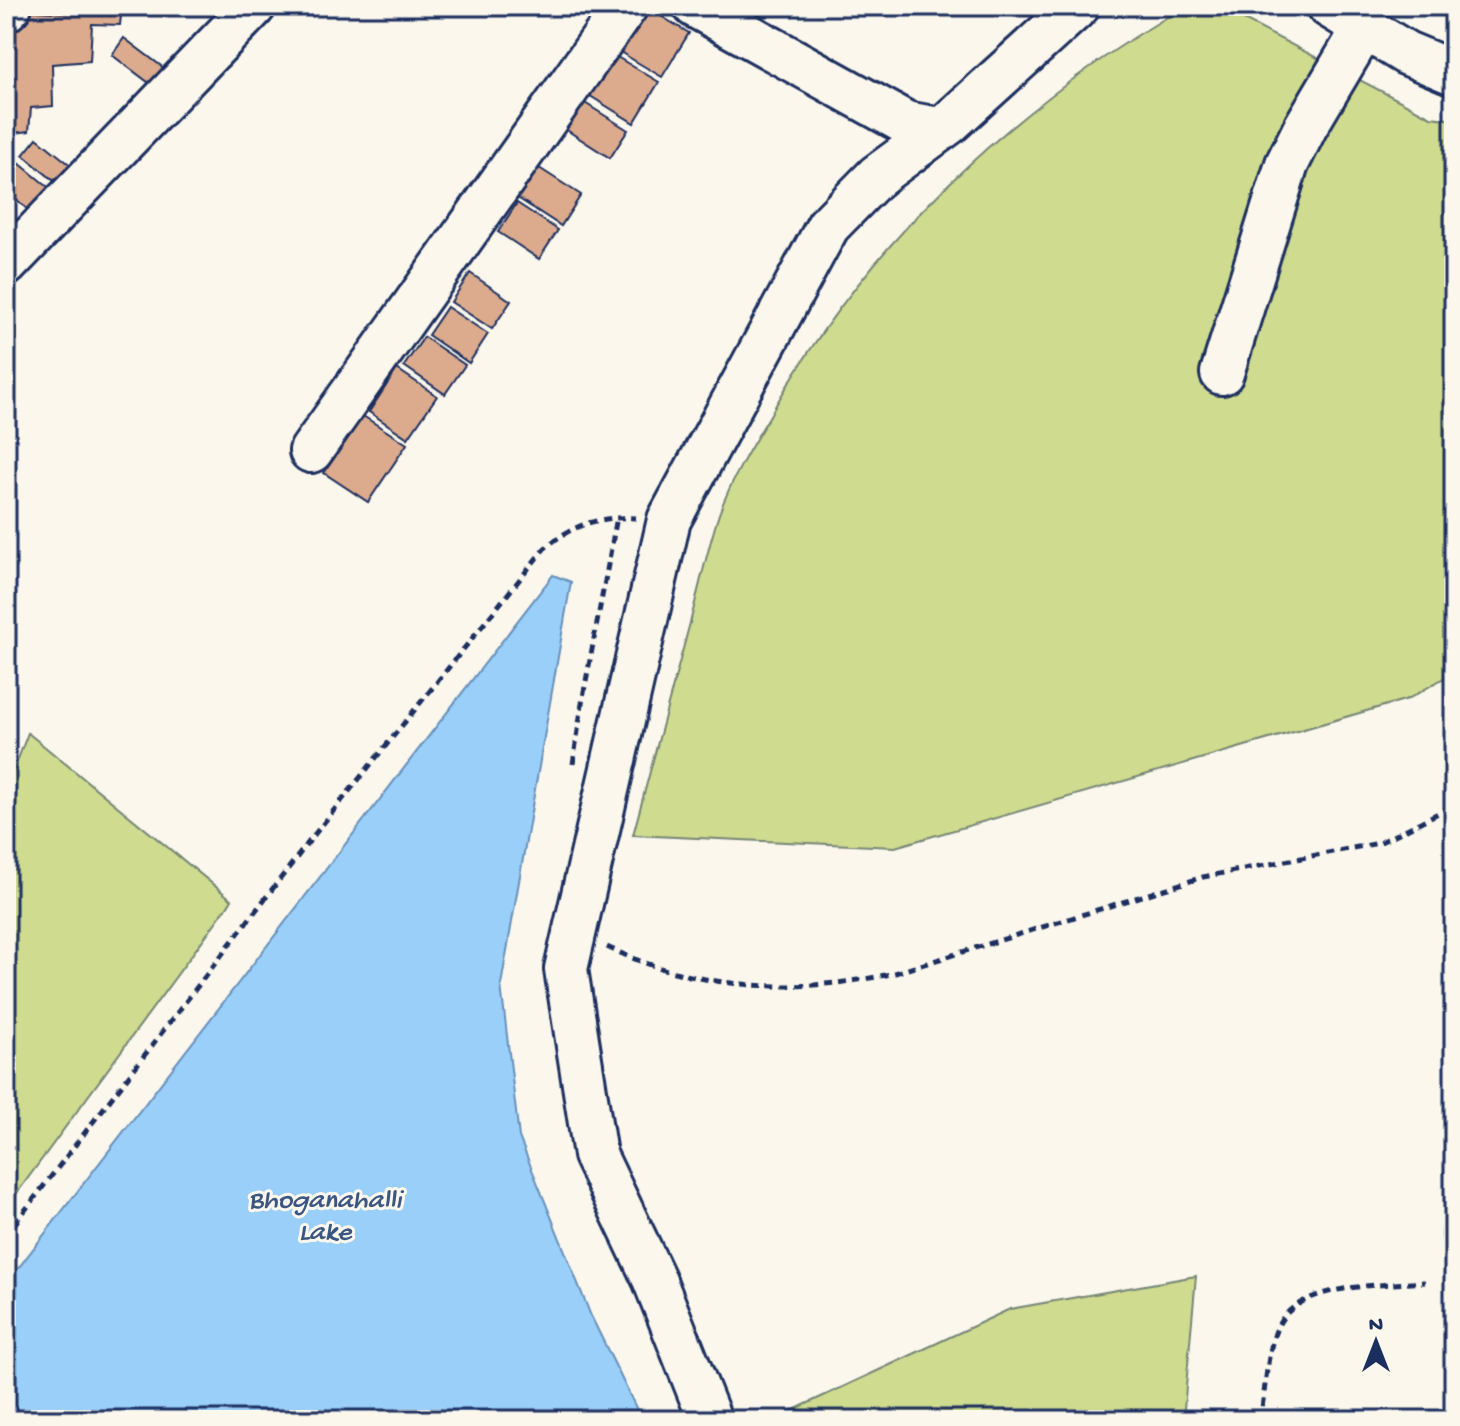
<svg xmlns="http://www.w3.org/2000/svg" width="1460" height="1426" font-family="'Gochi Hand',sans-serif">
  <rect width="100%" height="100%" fill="#fbf7ec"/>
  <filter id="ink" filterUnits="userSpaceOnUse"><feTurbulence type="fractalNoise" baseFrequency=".0125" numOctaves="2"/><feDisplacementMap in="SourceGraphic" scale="16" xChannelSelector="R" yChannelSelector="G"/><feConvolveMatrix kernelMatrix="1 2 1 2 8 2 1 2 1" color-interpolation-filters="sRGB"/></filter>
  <g filter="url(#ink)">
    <g fill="#cfdb8e" stroke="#758576" stroke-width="2">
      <path d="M1186 6H1217L1431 117 1454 120V672L1408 699 895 847 633 835C652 763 672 691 691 619 700 584 708 547 719 514 731 480 751 447 769 417 867 242 1014 105 1186 6Z"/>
      <polygon points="28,733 232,900 6,1208 6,790"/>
      <polygon points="1454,1137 1454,1325 1442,1234"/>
      <polygon points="1196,1276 1183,1420 772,1420 1010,1309"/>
    </g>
    <polygon fill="#99cff8" stroke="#678fba" stroke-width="2" points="553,575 571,582 501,985 519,1137 591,1316 642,1420 6,1420 6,1284"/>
    <g fill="#dcab8e" stroke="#1b2f5e" stroke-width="2">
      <polygon points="70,6 122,6 120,25 92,24 90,61 52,64 53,106 31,108 29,131 6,134 6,27 21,10 69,13"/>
      <polygon points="644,6 689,33 662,77 615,49"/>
      <polygon points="124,38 165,69 152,85 112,55"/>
      <polygon points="612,54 659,82 634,123 587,94"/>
      <polygon points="580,100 628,130 610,158 562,127"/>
      <polygon points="37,138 73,167 58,184 23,155"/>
      <polygon points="13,158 53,191 33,214 6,191 6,166"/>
      <polygon points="533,164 581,195 561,226 513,195"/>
      <polygon points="6,203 15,212 6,222"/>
      <polygon points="517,203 558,230 539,259 498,232"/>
      <polygon points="470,273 511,301 492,329 451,302"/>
      <polygon points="447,307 488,334 469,363 428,335"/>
      <polygon points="424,337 465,365 445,394 404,366"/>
      <polygon points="397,369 437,396 408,438 369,412"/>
      <polygon points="363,416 407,444 368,502 324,473"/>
    </g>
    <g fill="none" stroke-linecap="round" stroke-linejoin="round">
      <defs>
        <g id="minor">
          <polyline points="695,6 906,123 938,129"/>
          <polyline points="1329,6 1406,53 1454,73"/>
          <polyline points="6,10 10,6"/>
          <polyline points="6,264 254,6"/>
          <polyline points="1222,373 1287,164 1306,126 1364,28"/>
          <polyline points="311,451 626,6"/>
          <polyline points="710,1420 654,1279 595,1155 566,969 669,520 828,226 877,176 949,123 1078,6"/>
        </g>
      </defs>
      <use href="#minor" stroke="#1b2f5e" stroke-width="48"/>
      <g stroke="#1b2f5e" stroke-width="5" stroke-dasharray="8 6" stroke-linecap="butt">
        <polyline points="573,764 583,697 617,517"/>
        <path d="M607 947C699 991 797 995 895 973L1203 877 1379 843 1454 805"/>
        <path d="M6 1235 314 835 544 549C571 525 599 516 636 518"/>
        <path d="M1260 1420C1265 1394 1267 1350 1277 1328 1296 1282 1382 1286 1425 1282"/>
      </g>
      <use href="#minor" stroke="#fbf7ec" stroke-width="42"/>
    </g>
  </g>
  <g text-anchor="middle" stroke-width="6" stroke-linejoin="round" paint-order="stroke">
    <g font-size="28" font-style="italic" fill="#3a5784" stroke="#fbf7ec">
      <text x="325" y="1207">Bhoganahalli<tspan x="325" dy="32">Lake</tspan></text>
    </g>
  </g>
  <rect width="1460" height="1426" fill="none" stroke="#fbf7ec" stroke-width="32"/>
  <rect x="16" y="16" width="1428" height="1394" fill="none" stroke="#1b2f5e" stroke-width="3" filter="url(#ink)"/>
  <g transform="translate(1376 1342)" stroke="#fbf7ec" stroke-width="6" paint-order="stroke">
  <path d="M0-6L14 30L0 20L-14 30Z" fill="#1b2f5e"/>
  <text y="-12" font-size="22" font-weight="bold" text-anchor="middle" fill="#1b2f5e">N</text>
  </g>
</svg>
